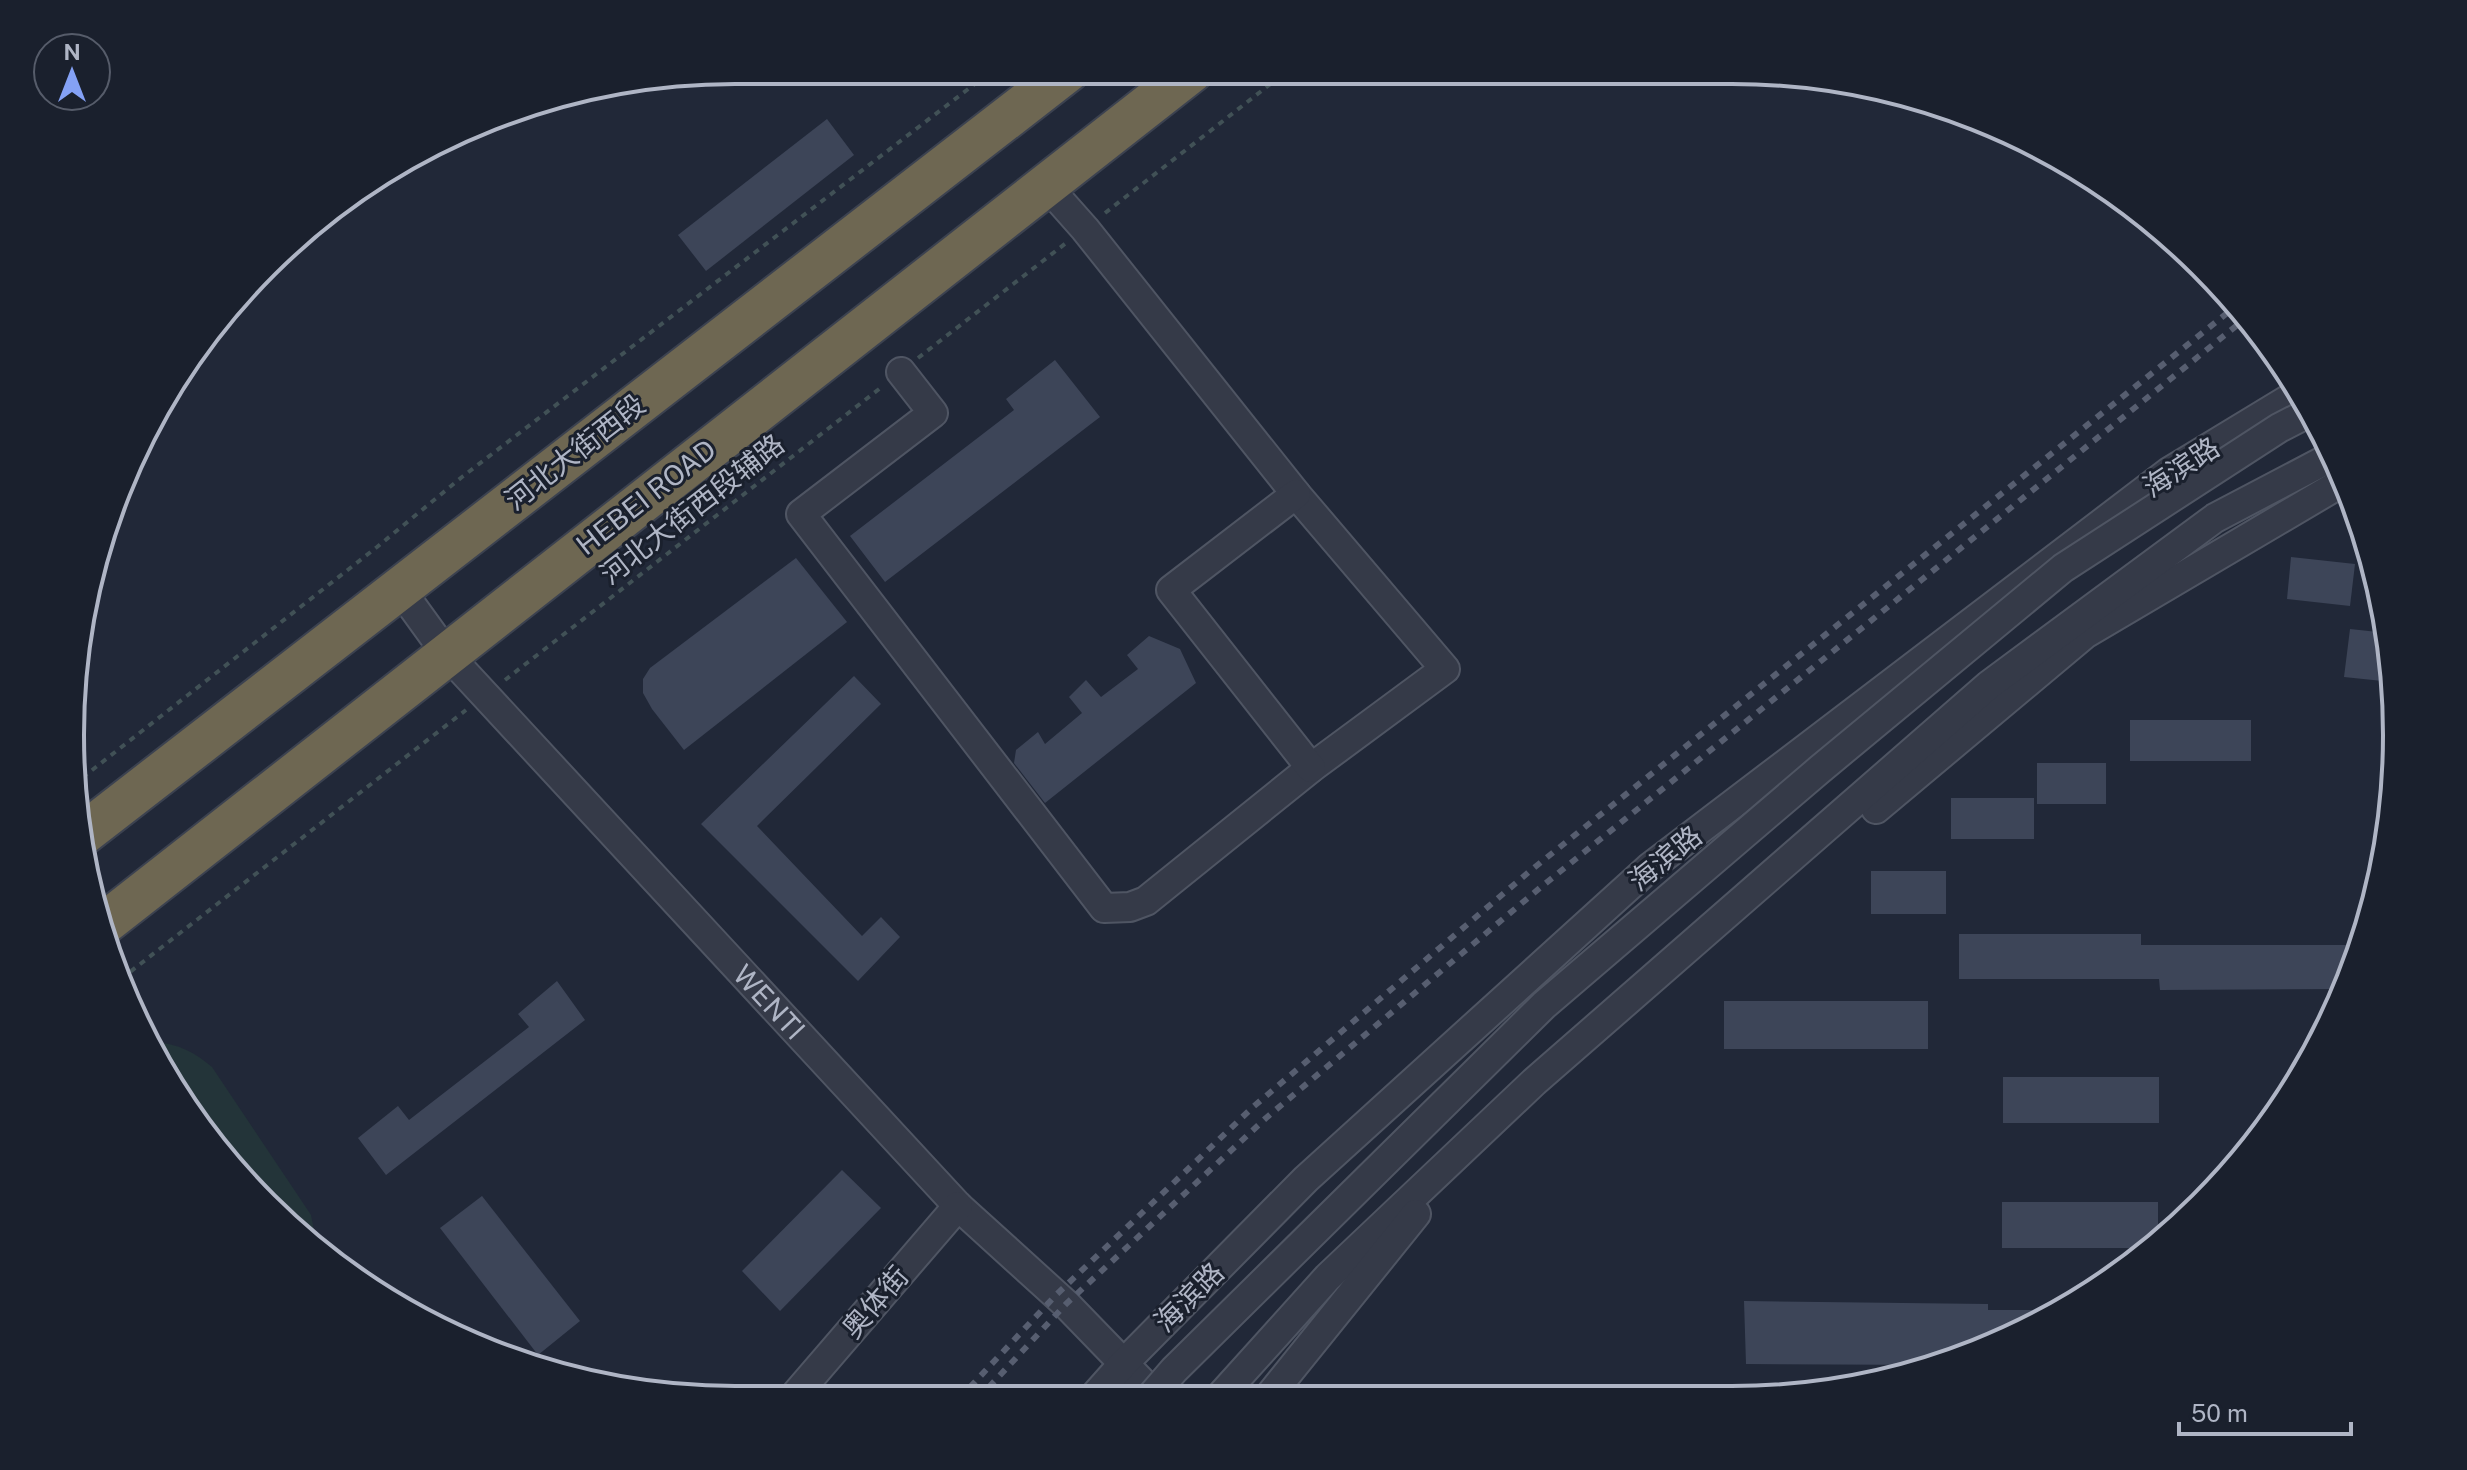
<svg xmlns="http://www.w3.org/2000/svg" width="2467" height="1470" font-family="'Public Sans','Noto Sans SC',sans-serif">
  <rect width="100%" height="100%" fill="#212838"/>
  <path fill="#233439" d="M155 1042C179 1044 194 1052 212 1067L311 1215 316 1241 208 1140Z"/>
  <g fill="#3d4558">
    <polygon points="827,119 854,155 706,271 678,235"/>
    <polygon points="1055,360 1100,417 885,582 850,536 1014,410 1006,399"/>
    <polygon points="2291,557 2355,564 2350,606 2287,599"/>
    <polygon points="796,558 847,622 684,750 652,709 643,693 643,679 650,668"/>
    <polygon points="2350,629 2387,633 2392,682 2344,677"/>
    <polygon points="1149,636 1180,649 1196,683 1045,803 1014,763 1016,750 1038,732 1045,744 1082,713 1069,697 1086,680 1101,697 1138,669 1127,655"/>
    <polygon points="854,676 881,704 757,826 862,936 881,917 900,937 858,981 701,824"/>
    <rect x="2130" y="720" width="121" height="41"/>
    <rect x="2037" y="763" width="69" height="41"/>
    <rect x="1951" y="798" width="83" height="41"/>
    <rect x="1871" y="871" width="75" height="43"/>
    <polygon points="1959,934 2141,934 2141,945 2360,945 2347,989 2160,990 2159,979 1959,979"/>
    <polygon points="557,981 585,1020 386,1175 358,1138 398,1106 409,1120 529,1027 518,1014"/>
    <rect x="1724" y="1001" width="204" height="48"/>
    <rect x="2003" y="1077" width="156" height="46"/>
    <polygon points="842,1170 881,1208 780,1311 742,1271"/>
    <polygon points="482,1196 580,1321 538,1355 440,1228"/>
    <polygon points="2002,1202 2158,1202 2158,1239 2147,1248 2002,1248"/>
    <polygon points="1744,1301 1988,1304 1988,1310 2066,1310 1945,1365 1746,1364"/>
  </g>
  <g fill="none" stroke-linecap="round" stroke-linejoin="round">
    <defs>
      <g id="minor">
        <polyline points="901,372 933,413 801,514 1104,908 1130,907 1146,901 1311,768 1445,669 1296,494 1085,229 1046,185"/>
        <polyline points="1296,494 1171,590 1311,768"/>
        <path id="s1" d="M399 588 446 653 958 1206 1066 1304 1158 1399"/>
        <polyline points="1876,809 2085,634 2346,480"/>
        <polyline points="792,1399 958,1206"/>
        <polyline points="1092,1399 1124,1363 1306,1179 1649,868 2169,472 2299,393"/>
        <polyline points="1218,1399 1328,1277 1534,1082 1989,685 2215,518 2333,456"/>
        <polyline points="1267,1399 1416,1214"/>
      </g>
      <g id="highway">
        <polyline points="83,834 1069,70"/>
        <polyline points="101,926 1192,71"/>
      </g>
    </defs>
    <use href="#minor" stroke="#4f5563" stroke-width="32"/>
    <use href="#highway" stroke="#3c4250" stroke-width="46"/>
    <g stroke="#415156" stroke-width="4" stroke-dasharray="6 6" stroke-linecap="butt">
      <polyline points="1105,213 1287,71"/>
      <polyline points="918,358 1066,243"/>
      <polyline points="505,680 883,386"/>
      <polyline points="73,785 377,547 462,477 993,70"/>
      <polyline points="121,979 466,710"/>
    </g>
    <use href="#minor" stroke="#353a48" stroke-width="28"/>
    <use href="#highway" stroke="#6e6752" stroke-width="42"/>
    <g stroke="#575e70" stroke-width="6" stroke-dasharray="8 8" stroke-linecap="butt">
      <polyline points="959,1399 1056,1295 1253,1107 1530,871 2236,306"/>
      <polyline points="978,1399 1066,1304 1266,1118 1541,887 2246,318"/>
    </g>
    <defs>
      <polyline id="minor-bridge" points="1149,1399 1174,1370 1544,1005 1819,770 2063,568 2279,428 2310,412"/>
    </defs>
    <use href="#minor-bridge" stroke="#4f5563" stroke-width="32" stroke-linecap="butt"/>
    <use href="#minor-bridge" stroke="#353a48" stroke-width="28"/>
  </g>
  <g text-anchor="middle" stroke-width="6" stroke-linejoin="round" paint-order="stroke">
    <g font-size="28" fill="#afb5c5" stroke="#1a202d">
      <text transform="translate(575 452) rotate(-38)" y="10">河北大街西段</text>
      <text transform="translate(2181 467) rotate(-33)" y="10">海滨路</text>
      <text transform="translate(646 497) rotate(-38)" y="10">HEBEI ROAD</text>
      <text transform="translate(692 509) rotate(-38)" y="10">河北大街西段辅路</text>
      <text transform="translate(1665 858) rotate(-39)" y="10">海滨路</text>
      <text dy="10" stroke="none"><textPath href="#s1" startOffset="556">WENTI</textPath></text>
      <text transform="translate(1189 1297) rotate(-45)" y="10">海滨路</text>
      <text transform="translate(875 1302) rotate(-49)" y="10">奥体街</text>
    </g>
  </g>
  <path d="M0 0H2467V1470H0ZM735 84H1732A651 651 0 0 1 2383 735V735A651 651 0 0 1 1732 1386H735A651 651 0 0 1 84 735V735A651 651 0 0 1 735 84Z" fill="#1a202d" fill-rule="evenodd"/>
  <path fill="none" stroke="#afb5c5" stroke-width="4" d="M735 84H1732A651 651 0 0 1 2383 735V735A651 651 0 0 1 1732 1386H735A651 651 0 0 1 84 735V735A651 651 0 0 1 735 84Z"/>
  <g transform="translate(72 72)"><circle r="38" fill="#1a202d" stroke="#565c6a" stroke-width="2"/>
  <path d="M0-6L14 30L0 20L-14 30Z" fill="#84a1f5"/>
  <text y="-12" font-size="22" font-weight="bold" text-anchor="middle" fill="#afb5c5">N</text>
  </g>
  <path d="M2179 1422v12h172v-12" fill="none" stroke="#afb5c5" stroke-width="4"/>
  <text x="2191" y="1422" font-size="24" fill="#afb5c5" stroke="#1a202d" stroke-width="6" paint-order="stroke">50 m</text>
</svg>
